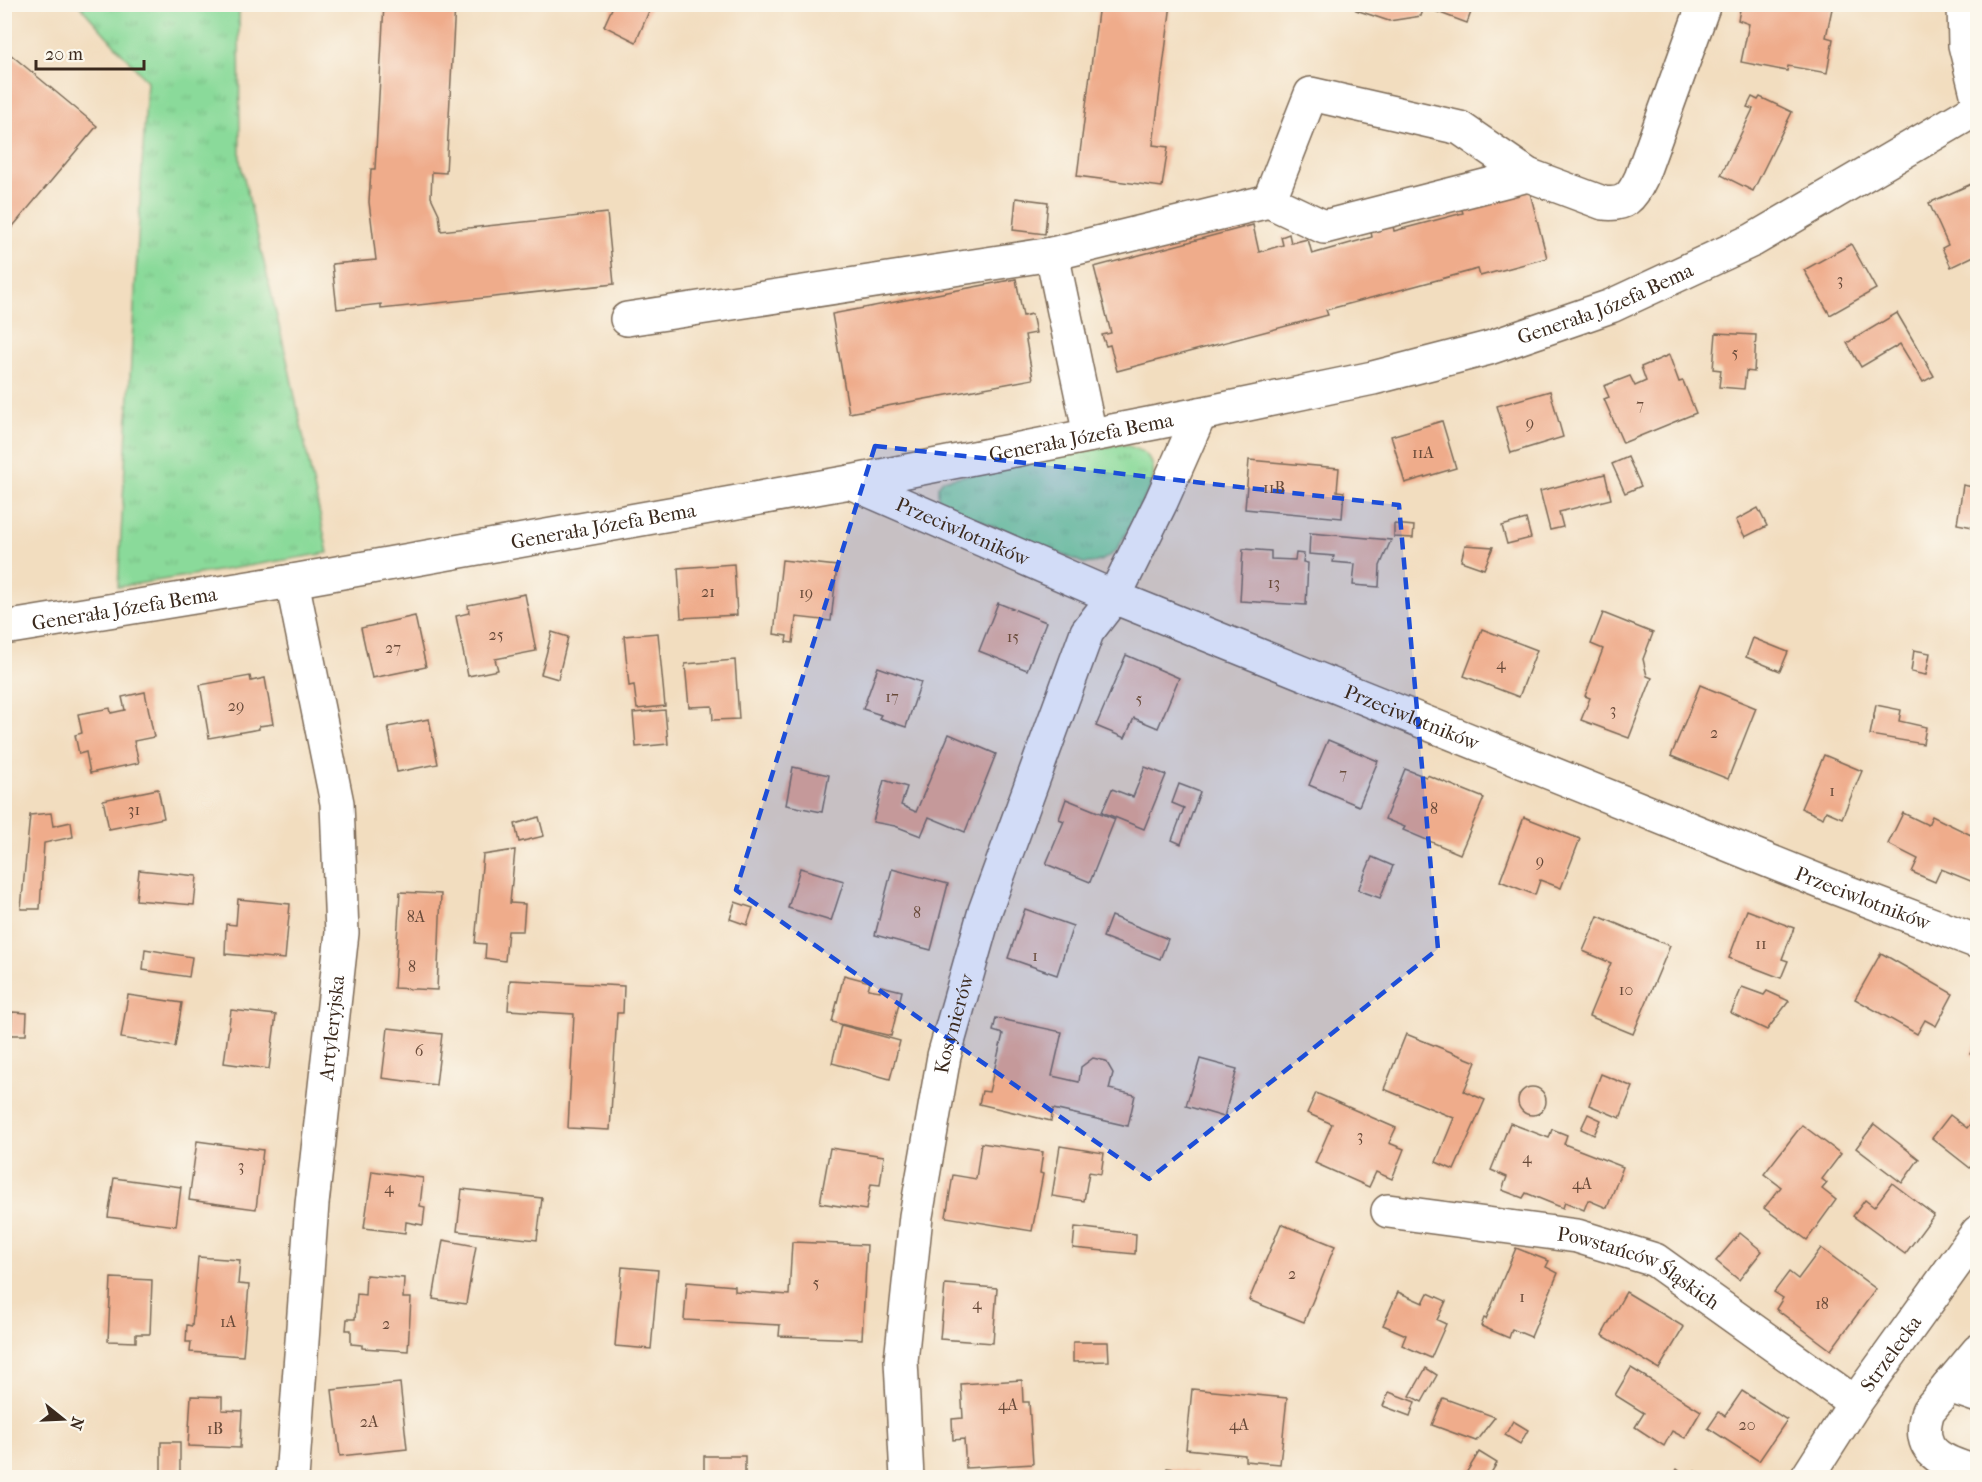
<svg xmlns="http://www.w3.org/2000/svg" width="1982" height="1482" font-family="'IM FELL French Canon',serif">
  <defs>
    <pattern id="grass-tufts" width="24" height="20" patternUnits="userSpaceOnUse" patternTransform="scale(1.5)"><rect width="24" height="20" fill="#8ada9a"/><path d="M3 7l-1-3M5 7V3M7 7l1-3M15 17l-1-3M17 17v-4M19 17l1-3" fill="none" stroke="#78bb84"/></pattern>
  </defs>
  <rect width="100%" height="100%" fill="#fbf7ec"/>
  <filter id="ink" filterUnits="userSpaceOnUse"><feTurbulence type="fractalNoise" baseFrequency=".0167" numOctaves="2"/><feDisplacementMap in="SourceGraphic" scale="12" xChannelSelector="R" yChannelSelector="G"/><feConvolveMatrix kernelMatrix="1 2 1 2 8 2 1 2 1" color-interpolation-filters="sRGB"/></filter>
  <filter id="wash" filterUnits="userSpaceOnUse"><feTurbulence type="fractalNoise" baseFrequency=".008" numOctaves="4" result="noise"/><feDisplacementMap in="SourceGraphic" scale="24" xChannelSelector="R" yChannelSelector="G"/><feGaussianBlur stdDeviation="1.35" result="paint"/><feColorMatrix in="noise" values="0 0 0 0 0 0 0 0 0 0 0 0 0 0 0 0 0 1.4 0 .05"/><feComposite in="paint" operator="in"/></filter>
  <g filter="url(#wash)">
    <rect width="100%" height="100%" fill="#f2ddbf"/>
    <g fill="url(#grass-tufts)" stroke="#62825c" stroke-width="1.5">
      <polygon points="79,5 239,5 240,161 288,364 328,553 118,587 147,81"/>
      <path d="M1120 444C1144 448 1160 460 1151 486L1117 550C1107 559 1096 565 1083 563L946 507 938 501V486L943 480Z"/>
    </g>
    <g id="blocks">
      <g fill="#efac8b">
        <polygon points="384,4 455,4 446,173 432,172 431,197 439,214 441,231 607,213 614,284 381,309 381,304 337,309 332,264 376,260 369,202 371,169 375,169"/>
        <polygon points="614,4 652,4 636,42 604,26"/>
        <polygon points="1099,4 1171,4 1153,145 1168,147 1162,187 1077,176"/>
        <polygon points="1351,4 1474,4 1467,23 1424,7 1421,16 1389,21 1356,10"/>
        <polygon points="1741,4 1833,4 1826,37 1833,39 1827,73 1788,66 1787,71 1741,62 1749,24 1738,20"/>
        <polygon points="4,49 97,126 4,237"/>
        <polygon points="1752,97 1758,100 1760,97 1792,112 1753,191 1721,175 1753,109 1747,107"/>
        <polygon points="1978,181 1978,237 1973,239 1978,248 1978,254 1951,267 1942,248 1948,245 1929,203"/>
        <polygon points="1529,189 1547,258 1480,276 1478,269 1326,310 1328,315 1117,371 1110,345 1106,346 1102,335 1111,333 1094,267 1253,225 1259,252 1283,245 1281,237 1289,234 1291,243 1308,239 1312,254 1372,237 1371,232 1393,226 1394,231 1463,213 1461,207"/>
        <polygon points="1016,198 1048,202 1045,234 1013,230"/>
        <polygon points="1851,244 1876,289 1830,315 1804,270"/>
        <polygon points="1016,279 1023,316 1032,314 1036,333 1025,335 1033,379 849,413 832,314"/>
        <polygon points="1897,313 1934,376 1923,382 1900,344 1861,367 1847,343"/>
        <polygon points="1716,333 1756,335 1754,372 1746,371 1744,389 1719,387 1721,370 1713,369"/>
        <polygon points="1669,355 1679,382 1683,381 1696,413 1623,443 1604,399 1609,397 1604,386 1630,376 1635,386 1646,381 1641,367"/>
        <polygon points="1550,391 1563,437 1511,453 1497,406"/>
        <polygon points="1442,421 1456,468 1405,483 1391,436"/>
        <polygon points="1628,457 1641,486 1625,493 1612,464"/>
        <polygon points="1249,460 1339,468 1337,491 1344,492 1342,518 1245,509"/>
        <polygon points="1605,474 1611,499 1559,512 1563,527 1550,530 1540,491"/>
        <polygon points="1963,485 1978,488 1975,504 1978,505 1978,528 1957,524"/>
        <polygon points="1758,508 1767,526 1745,537 1736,520"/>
        <polygon points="1526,519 1531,538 1507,544 1502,526"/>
        <polygon points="1394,524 1414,526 1413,538 1394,537"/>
        <polygon points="1310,533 1391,540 1380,566 1379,587 1353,585 1355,564 1333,562 1334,556 1309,554"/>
        <polygon points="1465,545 1493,547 1484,569 1461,561"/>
        <polygon points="1243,549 1271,551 1271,559 1295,560 1296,553 1304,554 1303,562 1308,563 1306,605 1240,601"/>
        <polygon points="782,560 837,566 831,621 796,617 793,643 786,642 787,636 774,634"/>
        <polygon points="734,564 737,615 681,618 678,568"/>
        <polygon points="525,594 536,651 495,659 498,670 468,676 456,616 469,613 468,605"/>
        <polygon points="998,603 1046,622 1027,670 979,651"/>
        <polygon points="1603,613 1653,633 1643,659 1647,676 1652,678 1629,738 1581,720 1590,698 1585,696 1603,649 1591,644"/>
        <polygon points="415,616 426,667 372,678 361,628"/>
        <polygon points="1482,629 1537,650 1519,697 1464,676"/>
        <polygon points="552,632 568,637 558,679 541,674"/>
        <polygon points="658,633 665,706 637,709 634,685 629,686 624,636"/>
        <polygon points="1753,638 1788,652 1780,671 1746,657"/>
        <polygon points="1914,650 1930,653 1926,675 1911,672"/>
        <polygon points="1126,655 1179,678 1158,728 1134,718 1125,738 1096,726"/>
        <polygon points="735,660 739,719 713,720 712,706 689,707 685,664"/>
        <polygon points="878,667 921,682 906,727 879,718 881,715 863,709"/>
        <polygon points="250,676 251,681 265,678 273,724 259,726 259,729 209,738 200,685"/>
        <polygon points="1700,685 1756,708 1728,779 1671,756"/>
        <polygon points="145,692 154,737 134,741 139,763 90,773 86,752 79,754 75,735 82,733 78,714 110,708 111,713 125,710 122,697"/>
        <polygon points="1876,705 1901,710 1899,721 1926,727 1923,744 1870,735"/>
        <polygon points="665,710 668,744 636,747 633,713"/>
        <polygon points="429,719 438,764 397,772 388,727"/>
        <polygon points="949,734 996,754 965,832 929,817 921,836 895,826 873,822 884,780 907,787 901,805 916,812"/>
        <polygon points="1328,740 1378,761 1359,806 1309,785"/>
        <polygon points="1824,755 1862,771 1842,818 1826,811 1823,818 1801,808"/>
        <polygon points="793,767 829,775 822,812 786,805"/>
        <polygon points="1145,767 1166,775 1144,829 1102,812 1112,789 1133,797"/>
        <polygon points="1405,769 1426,777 1427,775 1484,798 1460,854 1403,830 1405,827 1385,819"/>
        <polygon points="1179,784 1200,792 1181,844 1172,840 1184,808 1172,803"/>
        <polygon points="158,789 164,818 109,829 103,800"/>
        <polygon points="1066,799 1115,819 1090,882 1046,864 1064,821 1059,819"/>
        <polygon points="51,813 53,826 71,822 73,837 44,843 40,909 21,909 30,815"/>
        <polygon points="1903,813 1928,825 1932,816 1971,835 1978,824 1978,884 1941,869 1935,882 1912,872 1918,859 1888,844"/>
        <polygon points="539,817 544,836 519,842 515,824"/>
        <polygon points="1524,817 1580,839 1561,888 1540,880 1535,895 1500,881"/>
        <polygon points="515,850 510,903 525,904 523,931 508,931 505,961 485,958 486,944 475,943 483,855"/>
        <polygon points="1372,857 1393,866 1380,898 1358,890"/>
        <polygon points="800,868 844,881 831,921 788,908"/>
        <polygon points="892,869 948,884 931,950 875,935"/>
        <polygon points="139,870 197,876 194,905 136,900"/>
        <polygon points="400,892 441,894 437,990 394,988"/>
        <polygon points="238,899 290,904 285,959 225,954 226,924 236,925"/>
        <polygon points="735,902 753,908 747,925 730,919"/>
        <polygon points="1025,909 1073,926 1057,975 1008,958"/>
        <polygon points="1747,910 1794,928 1782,959 1788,961 1781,978 1729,958"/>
        <polygon points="1111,916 1168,939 1160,959 1103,937"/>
        <polygon points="1598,916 1670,946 1633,1034 1589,1016 1611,963 1583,951"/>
        <polygon points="145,949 192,957 189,977 143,970"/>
        <polygon points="1881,953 1953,994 1936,1026 1925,1020 1917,1034 1855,999"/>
        <polygon points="844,975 870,982 868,989 880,991 881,986 902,991 891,1036 832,1022"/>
        <polygon points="510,980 624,986 623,1013 617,1013 610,1130 568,1128 574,1014 508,1010"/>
        <polygon points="1742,987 1764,995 1767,991 1789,1001 1767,1030 1731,1013"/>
        <polygon points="128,995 182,1003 175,1047 121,1038"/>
        <polygon points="231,1010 276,1015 269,1069 224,1063"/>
        <polygon points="12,1012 27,1013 26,1035 11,1035"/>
        <polygon points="996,1018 1062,1032 1052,1076 1079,1082 1081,1067 1093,1058 1106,1061 1113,1073 1109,1089 1135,1095 1128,1126 1053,1109 1051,1121 979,1104 982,1091 989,1092 1003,1034 993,1031"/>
        <polygon points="841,1025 900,1041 890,1079 832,1063"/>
        <polygon points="388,1028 442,1034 436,1085 382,1078"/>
        <polygon points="1406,1034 1476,1062 1464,1091 1485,1100 1454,1170 1436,1162 1454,1118 1384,1089"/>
        <polygon points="1978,1040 1978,1058 1970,1054"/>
        <polygon points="1200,1059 1237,1069 1224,1117 1186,1106"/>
        <polygon points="1601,1074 1633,1087 1620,1118 1589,1105"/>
        <circle cx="1532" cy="1101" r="14"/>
        <polygon points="1316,1093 1396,1128 1389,1143 1404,1149 1392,1179 1376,1172 1369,1187 1315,1163 1332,1124 1307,1113"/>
        <polygon points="1588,1114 1601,1120 1594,1135 1581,1129"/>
        <polygon points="1950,1115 1967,1128 1974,1119 1978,1122 1978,1159 1970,1168 1932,1138"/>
        <polygon points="1510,1123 1549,1138 1552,1129 1567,1135 1564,1144 1623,1167 1607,1208 1588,1200 1584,1210 1565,1202 1563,1208 1526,1193 1523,1198 1502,1190 1507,1177 1491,1170"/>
        <polygon points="1874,1124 1919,1159 1902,1183 1856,1148"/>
        <polygon points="1802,1125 1841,1154 1822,1179 1827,1183 1822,1189 1836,1200 1807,1240 1764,1208 1781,1187 1764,1174"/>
        <polygon points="197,1141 263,1150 256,1209 189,1200"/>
        <polygon points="981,1143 1043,1152 1040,1173 1043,1174 1032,1231 946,1217 953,1175 976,1179"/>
        <polygon points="1060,1146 1104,1153 1101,1174 1089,1172 1084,1201 1052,1196"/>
        <polygon points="830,1148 884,1156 880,1185 871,1184 866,1210 820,1203"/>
        <polygon points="372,1171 423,1178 420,1206 425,1207 423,1225 406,1222 405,1233 364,1228"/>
        <polygon points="114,1178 181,1187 176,1226 108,1217"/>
        <polygon points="1892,1183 1934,1215 1905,1254 1853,1216 1865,1200 1874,1207"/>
        <polygon points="462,1189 542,1198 537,1240 457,1231"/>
        <polygon points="1281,1224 1335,1246 1304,1322 1249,1300"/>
        <polygon points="1075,1227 1136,1234 1135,1254 1073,1248"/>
        <polygon points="1740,1233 1762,1251 1739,1280 1716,1261"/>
        <polygon points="443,1240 476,1246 466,1304 433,1299"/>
        <polygon points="792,1242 867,1245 862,1339 779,1336 780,1325 684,1320 687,1282 735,1286 735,1291 789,1295"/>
        <polygon points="1516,1248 1549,1261 1546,1267 1558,1273 1531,1337 1512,1329 1509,1338 1481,1326 1484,1318 1486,1319"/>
        <polygon points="1821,1248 1876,1289 1831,1350 1776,1309 1783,1298 1774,1292 1789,1272 1798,1279"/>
        <polygon points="198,1257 240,1260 238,1284 249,1285 243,1356 190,1352 191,1342 186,1342 187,1325 192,1326"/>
        <polygon points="622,1267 658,1270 651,1349 615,1346"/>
        <polygon points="366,1275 404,1278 403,1298 411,1298 408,1351 362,1348 362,1345 351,1344 351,1330 346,1330 347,1319 355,1319 357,1294 365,1295"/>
        <polygon points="111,1278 152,1280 150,1334 136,1334 136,1342 108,1341"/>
        <polygon points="945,1284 997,1288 993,1343 940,1339"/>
        <polygon points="1398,1292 1423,1303 1428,1293 1446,1301 1437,1320 1446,1324 1431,1358 1402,1345 1406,1335 1383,1325"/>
        <polygon points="1626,1292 1684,1327 1659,1369 1602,1335"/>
        <polygon points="1073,1342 1108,1342 1109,1361 1073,1362"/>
        <polygon points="1426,1368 1437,1375 1422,1402 1410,1396"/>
        <polygon points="1631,1368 1701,1411 1685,1438 1672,1431 1664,1446 1635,1427 1644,1413 1615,1395"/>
        <polygon points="1022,1380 1023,1402 1029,1402 1033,1464 966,1468 964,1439 953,1440 952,1419 963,1418 961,1384"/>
        <polygon points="400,1383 407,1449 340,1456 332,1390"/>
        <polygon points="1192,1389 1287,1398 1280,1464 1245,1461 1245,1455 1186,1449"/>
        <polygon points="1742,1391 1787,1420 1759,1461 1708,1428 1719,1412 1725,1416"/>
        <polygon points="1389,1392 1415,1402 1410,1416 1383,1406"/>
        <polygon points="191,1396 222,1397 222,1410 242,1411 240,1448 188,1446"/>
        <polygon points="1443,1398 1495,1417 1476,1441 1432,1425"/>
        <polygon points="1513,1421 1528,1430 1520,1444 1505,1435"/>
        <rect x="161" y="1442" width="19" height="36"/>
        <polygon points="1479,1452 1497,1463 1488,1478 1463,1478"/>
        <rect x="704" y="1456" width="41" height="22"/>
        <polygon points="1167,1468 1197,1472 1197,1478 1166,1478"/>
        <polygon points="1677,1469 1689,1478 1672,1478"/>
        <polygon points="1695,1471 1704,1478 1691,1478"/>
      </g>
    </g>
  </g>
  <g filter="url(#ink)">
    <use href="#blocks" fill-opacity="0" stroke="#7b6956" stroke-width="1.5"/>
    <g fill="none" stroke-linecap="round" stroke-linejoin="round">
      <defs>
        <g id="minor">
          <polyline points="1964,4 1965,45 1978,98"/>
          <path d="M1269 201 1311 94 1460 128 1528 175 1603 203C1625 206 1632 197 1641 178L1704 4"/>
          <polyline points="1052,254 1090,435"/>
          <polyline points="627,319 1052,254 1269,201 1324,227 1528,175"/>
          <path id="s1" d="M850 482 1114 597 1836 888 1978 942"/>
          <path id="s2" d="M4 628 292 581 850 482 1200 414 1373 378 1489 348 1611 306 1753 240 1978 108"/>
          <path id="s3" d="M1388 1211 1577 1236 1655 1260 1855 1403"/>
          <path d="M1978 1351 1928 1411C1914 1454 1944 1462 1978 1473"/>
          <polyline points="1949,1386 1978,1396"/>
          <path id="s4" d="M292 1478 312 1204 342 933 337 803 292 581"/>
          <path id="s5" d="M907 1478 901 1361 916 1216 944 1056 985 911 1087 632 1114 597 1161 502 1200 414"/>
          <path id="s6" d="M1807 1478 1855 1403 1978 1232"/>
        </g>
      </defs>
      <use href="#minor" stroke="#7b6956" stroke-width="36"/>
      <use href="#minor" stroke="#fff" stroke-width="33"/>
    </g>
  </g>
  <path fill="#1d4ed8" fill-opacity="0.2" stroke="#1d4ed8" stroke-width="4.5" stroke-dasharray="12 8" stroke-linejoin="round" d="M875 446 1399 505 1438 949 1149 1179 736 890Z"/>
  <g text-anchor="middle" stroke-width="4.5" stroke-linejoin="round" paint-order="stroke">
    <g font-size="16" fill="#684a39">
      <text x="1840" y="285">3</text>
      <text x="1735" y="358">5</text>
      <text x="1640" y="410">7</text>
      <text x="1530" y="428">9</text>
      <text x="1423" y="458">11A</text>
      <text x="1274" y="493">11B</text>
      <text x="1274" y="588">13</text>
      <text x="708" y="597">21</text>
      <text x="806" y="598">19</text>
      <text x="496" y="640">25</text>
      <text x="1013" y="642">15</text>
      <text x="393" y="653">27</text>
      <text x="1501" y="669">4</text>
      <text x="892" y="702">17</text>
      <text x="1139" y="704">5</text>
      <text x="236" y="711">29</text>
      <text x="1613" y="715">3</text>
      <text x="1714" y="738">2</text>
      <text x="1343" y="779">7</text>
      <text x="1832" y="796">1</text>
      <text x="1434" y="814">8</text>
      <text x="134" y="815">31</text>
      <text x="1540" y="866">9</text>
      <text x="917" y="918">8</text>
      <text x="416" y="922">8A</text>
      <text x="1761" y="949">11</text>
      <text x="1035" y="961">1</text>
      <text x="412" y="972">8</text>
      <text x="1626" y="995">10</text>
      <text x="419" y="1056">6</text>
      <text x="1360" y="1141">3</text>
      <text x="1527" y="1163">4</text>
      <text x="241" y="1171">3</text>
      <text x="1582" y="1189">4A</text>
      <text x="389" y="1193">4</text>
      <text x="1292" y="1279">2</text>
      <text x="816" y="1288">5</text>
      <text x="1522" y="1302">1</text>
      <text x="977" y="1309">4</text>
      <text x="1822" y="1309">18</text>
      <text x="228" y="1327">1A</text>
      <text x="386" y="1329">2</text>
      <text x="1008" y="1410">4A</text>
      <text x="369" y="1427">2A</text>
      <text x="1239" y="1430">4A</text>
      <text x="1747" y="1430">20</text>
      <text x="215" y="1434">1B</text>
    </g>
    <g font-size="20" fill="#3b2a1e" stroke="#fbf7ec">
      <text dy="7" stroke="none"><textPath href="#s2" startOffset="1636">Generała Józefa Bema</textPath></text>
      <text dy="7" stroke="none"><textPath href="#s2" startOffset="1094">Generała Józefa Bema</textPath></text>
      <text dy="7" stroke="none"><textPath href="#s2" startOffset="608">Generała Józefa Bema</textPath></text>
      <text dy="7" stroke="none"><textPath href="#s1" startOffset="123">Przeciwlotników</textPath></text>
      <text dy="7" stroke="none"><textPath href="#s2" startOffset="122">Generała Józefa Bema</textPath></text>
      <text dy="7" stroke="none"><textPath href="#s1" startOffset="609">Przeciwlotników</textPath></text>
      <text dy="7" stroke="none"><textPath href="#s1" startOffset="1095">Przeciwlotników</textPath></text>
      <text dy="7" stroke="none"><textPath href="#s5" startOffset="459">Kosynierów</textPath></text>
      <text dy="7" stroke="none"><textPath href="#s4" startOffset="452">Artyleryjska</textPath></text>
      <text dy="7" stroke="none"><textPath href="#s3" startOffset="260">Powstańców Śląskich</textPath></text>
      <text dy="7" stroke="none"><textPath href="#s6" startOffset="150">Strzelecka</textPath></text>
    </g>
  </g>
  <rect width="1982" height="1482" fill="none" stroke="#fbf7ec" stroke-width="24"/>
  <g transform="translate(63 1419) rotate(108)" stroke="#fbf7ec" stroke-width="4.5" paint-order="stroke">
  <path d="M0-4.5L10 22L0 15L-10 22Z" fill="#3b2a1e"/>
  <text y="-9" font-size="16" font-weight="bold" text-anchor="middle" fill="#3b2a1e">N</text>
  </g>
  <path d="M36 60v9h108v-9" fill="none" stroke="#3b2a1e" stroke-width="3"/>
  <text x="45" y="60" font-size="18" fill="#3b2a1e" stroke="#fbf7ec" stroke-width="4.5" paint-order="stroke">20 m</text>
</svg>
